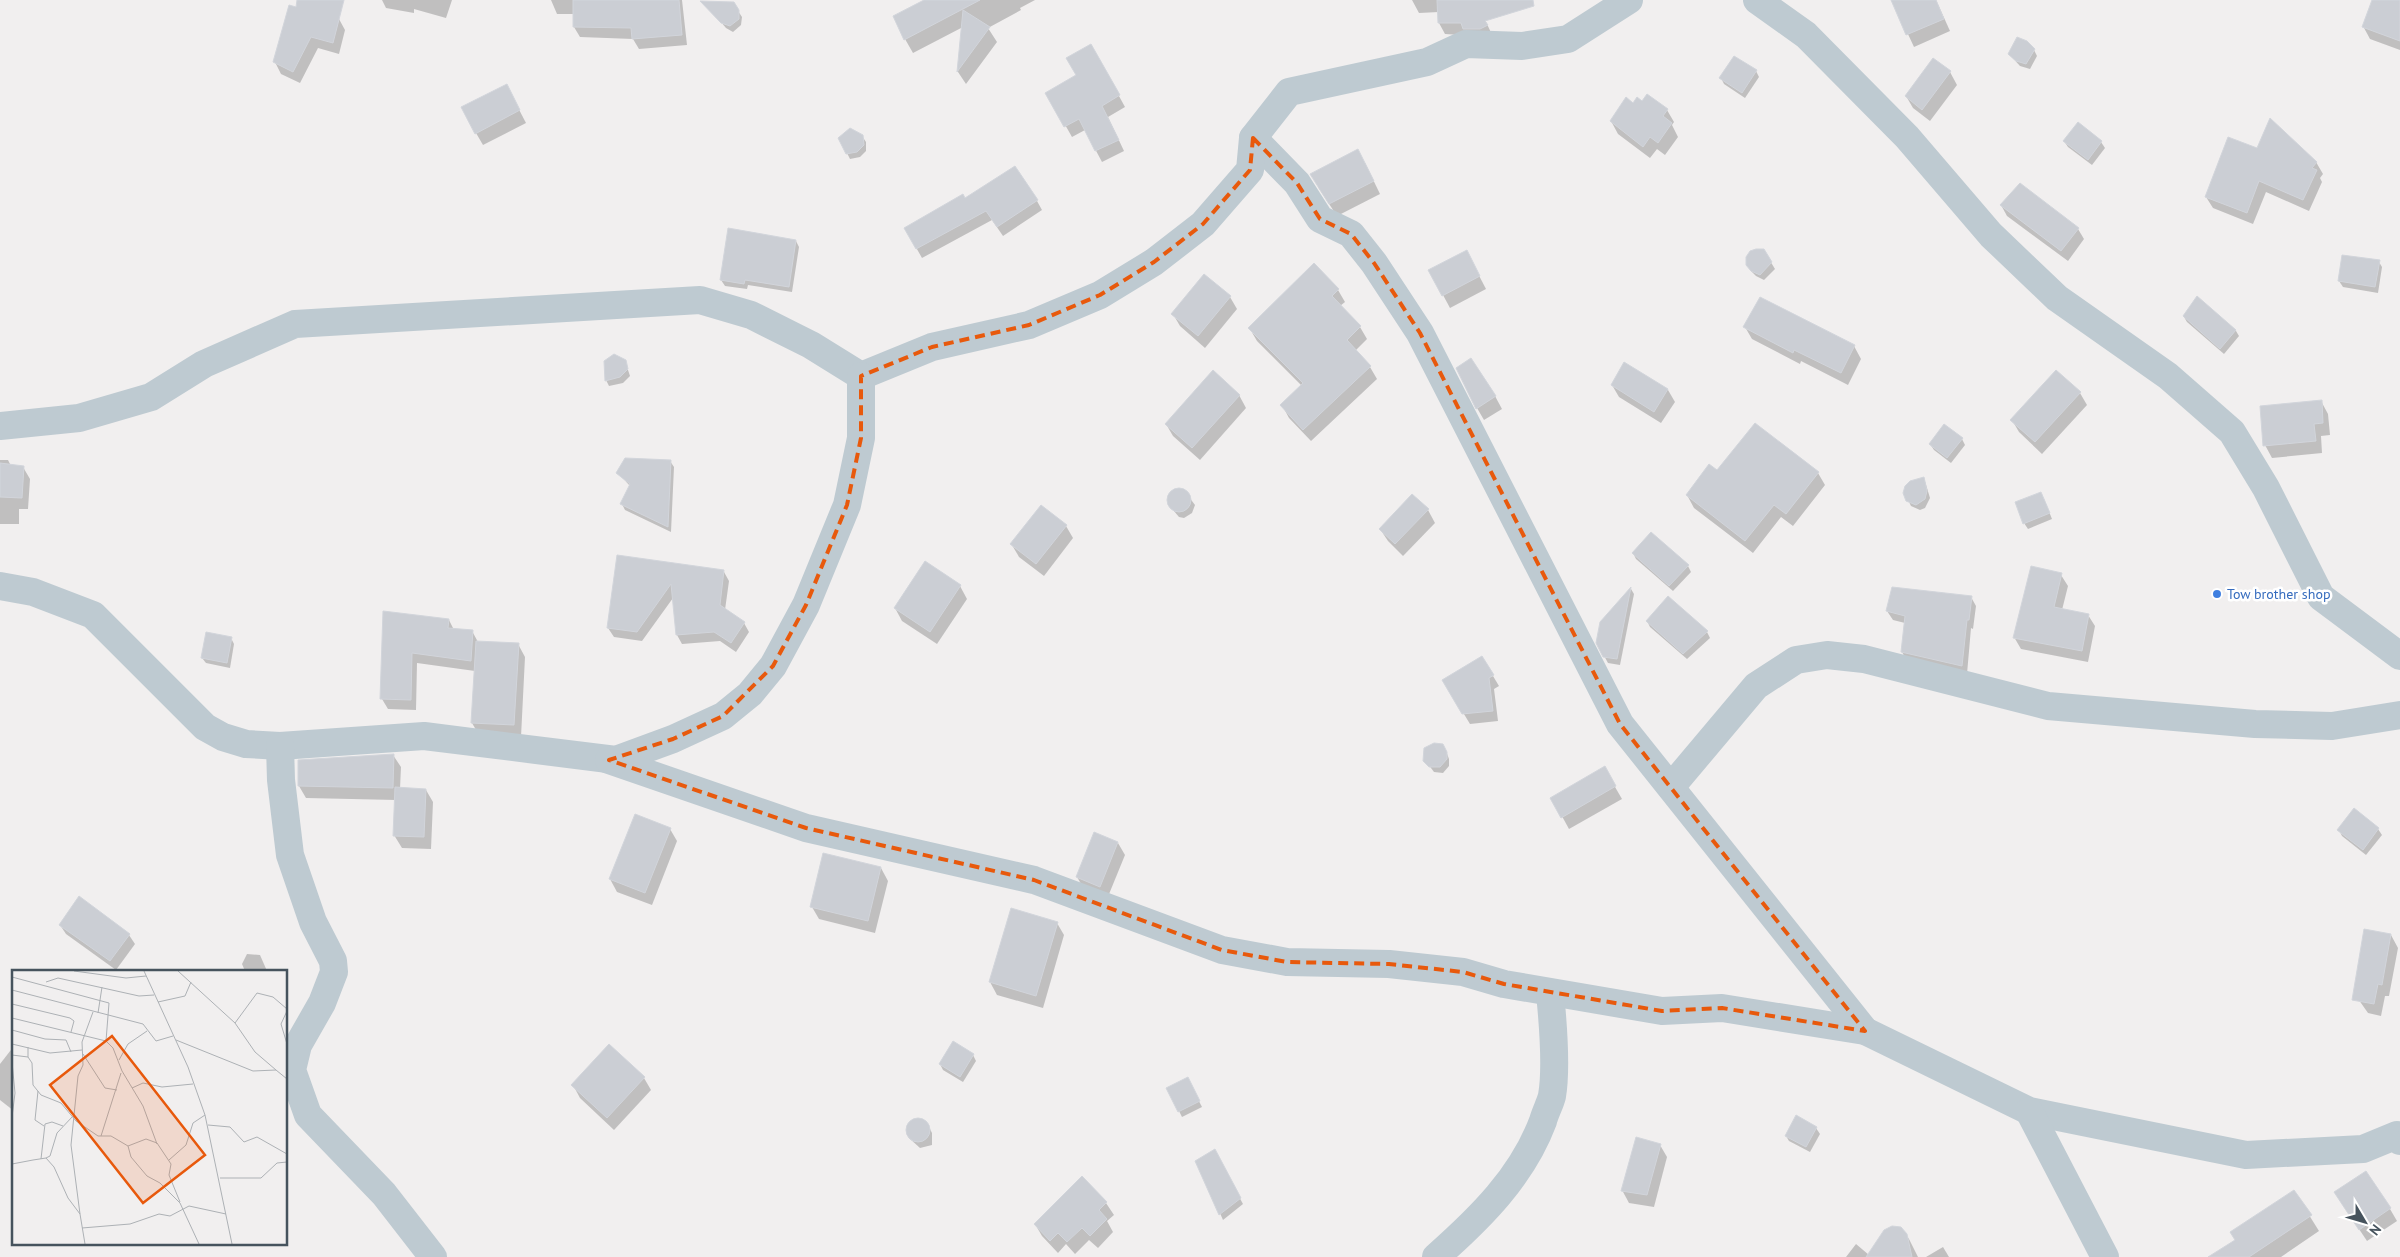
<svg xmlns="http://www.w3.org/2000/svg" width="2400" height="1257" font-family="'PT Sans',sans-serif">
  <rect width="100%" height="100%" fill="#f1efef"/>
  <g fill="#0003">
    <polygon points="382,0 452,0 446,18 414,9 414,13 386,8"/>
    <polygon points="551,0 682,0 687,45 639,49 633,39 580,37 574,27 574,14 557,14"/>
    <polygon points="927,0 1035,0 1020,8 1021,10 988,28 997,42 966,84 958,72 963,27 913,53 905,39"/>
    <polygon points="1412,0 1476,0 1493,37 1445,34 1439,23 1439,12 1419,13"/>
    <polygon points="1892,0 1936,0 1950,31 1914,47"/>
    <polygon points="2374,0 2400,0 2400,50 2370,39 2363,26"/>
    <polygon points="732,2 742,17 741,25 733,32 726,28 715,15 720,6"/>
    <polygon points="289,6 339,19 345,30 339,54 318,48 300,83 281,74 275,62"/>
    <polygon points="1091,45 1125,107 1108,117 1124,151 1102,162 1085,130 1072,137 1047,93 1078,76"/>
    <polygon points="2034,50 2037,56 2030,69 2020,66 2009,54"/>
    <polygon points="1756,71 1759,77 1745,98 1724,84 1721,78"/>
    <polygon points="1950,72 1957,85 1930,121 1913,108 1906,96"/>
    <polygon points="513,98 526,123 483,145 476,133"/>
    <polygon points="1643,103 1667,110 1674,122 1672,125 1678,137 1665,155 1657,149 1650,158 1618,134 1611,121 1633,105"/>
    <polygon points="862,136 866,142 866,151 860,157 850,159 847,153"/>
    <polygon points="2064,141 2101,142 2105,148 2092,165 2068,147"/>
    <polygon points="2258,150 2316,162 2323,174 2320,178 2322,182 2309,211 2266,192 2253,224 2213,208 2206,197"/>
    <polygon points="1365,163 1380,194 1337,216 1318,187"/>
    <polygon points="965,200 1037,201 1042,210 1003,236 992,220 922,258 905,228"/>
    <polygon points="2001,205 2078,229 2084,239 2068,261 2007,216"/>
    <polygon points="796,241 799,247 792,292 748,285 747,289 725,286 721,280"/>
    <polygon points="1764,251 1775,269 1764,280 1756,276 1751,271"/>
    <polygon points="2379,262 2382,267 2378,293 2343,287 2339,281"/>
    <polygon points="1473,264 1486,289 1450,308 1443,295"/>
    <polygon points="1338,290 1345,302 1340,306 1360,327 1367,339 1355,351 1370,367 1377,379 1311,441 1289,418 1282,405 1302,386 1257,341 1250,329"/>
    <polygon points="1230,297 1237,309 1205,348 1180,326 1173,314"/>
    <polygon points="2197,298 2236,331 2239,336 2224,354 2187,322 2184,317"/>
    <polygon points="1745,327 1854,346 1861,359 1848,385 1801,361 1800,364 1752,339"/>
    <polygon points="625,361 630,376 623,383 609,386 606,380"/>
    <polygon points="1612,385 1668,390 1675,402 1661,423 1619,397"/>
    <polygon points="2080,393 2087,405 2042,454 2019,432 2012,420"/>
    <polygon points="1239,395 1246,408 1200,460 1173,436 1166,424"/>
    <polygon points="1495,396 1502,409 1484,420 1477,408"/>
    <polygon points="2321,401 2328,414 2330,435 2321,436 2322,453 2272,458 2265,445"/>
    <polygon points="1962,439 1965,445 1951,463 1934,450 1930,444"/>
    <polygon points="0,460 8,460 11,466 23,467 30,479 28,509 19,509 19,524 0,524"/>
    <polygon points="670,461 674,467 671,532 625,510 622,504 630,486 618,473"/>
    <polygon points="1718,472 1818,473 1825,485 1793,526 1781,517 1753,553 1694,508 1687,495"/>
    <polygon points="1924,478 1930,498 1925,508 1920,510 1911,506 1908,500"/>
    <polygon points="1175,489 1183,489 1195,505 1192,513 1184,518 1179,517 1168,504 1169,495"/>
    <polygon points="2044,499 2052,519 2028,529 2024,523"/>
    <polygon points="1428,510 1435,523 1403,556 1388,541 1380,529"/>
    <polygon points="1066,526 1073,538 1044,576 1019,557 1012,545"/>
    <polygon points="1633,553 1688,566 1691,572 1673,591 1636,559"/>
    <polygon points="618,556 724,572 729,581 725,610 744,623 749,632 736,652 720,641 682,644 677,635 673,598 642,641 614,637 608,628"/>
    <polygon points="925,563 960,586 967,599 937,644 902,621 895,608"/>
    <polygon points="2061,575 2068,586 2062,610 2088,615 2095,626 2088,662 2021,649 2014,637"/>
    <polygon points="1631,589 1634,594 1620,665 1608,663 1597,643 1601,622"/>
    <polygon points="1971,597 1976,606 1973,629 1971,628 1967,674 1907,661 1902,652 1905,623 1893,620 1887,611"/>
    <polygon points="384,612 449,620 454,630 472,631 478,642 518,644 525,657 521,737 479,735 472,723 475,671 417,663 416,710 388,709 382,699"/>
    <polygon points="1647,621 1707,632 1710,638 1687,659 1650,627"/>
    <polygon points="231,638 234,644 230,668 206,663 202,658"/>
    <polygon points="1493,676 1499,686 1494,689 1498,721 1470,724 1450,691"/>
    <polygon points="1446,751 1449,759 1449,766 1443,773 1434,772 1425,760"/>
    <polygon points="393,755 401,767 400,789 426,790 433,802 431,849 402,848 394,835 396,800 306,798 299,786"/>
    <polygon points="1604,768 1622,799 1569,829 1552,798"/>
    <polygon points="2354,810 2378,829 2382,835 2366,855 2342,836 2339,830"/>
    <polygon points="670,829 677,841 652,905 617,892 610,879"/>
    <polygon points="1118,843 1125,855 1107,899 1084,889 1077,877"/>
    <polygon points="881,868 888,881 875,933 819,919 812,907"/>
    <polygon points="1057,923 1064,935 1043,1008 997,995 990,982"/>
    <polygon points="60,925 129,935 135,944 116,970 66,934"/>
    <polygon points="2391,935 2398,948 2389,996 2385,996 2381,1016 2368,1013 2354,993"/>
    <polygon points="247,954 260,955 267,971 245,971 242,964"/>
    <polygon points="14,1046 14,1111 0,1100 0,1064"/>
    <polygon points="973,1055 976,1061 963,1082 943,1070 940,1064"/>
    <polygon points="644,1078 651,1090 614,1130 580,1098 573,1085"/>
    <polygon points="1190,1084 1202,1107 1182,1117 1179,1111"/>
    <polygon points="916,1119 926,1121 932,1133 932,1145 920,1148 909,1138 906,1132"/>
    <polygon points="1816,1128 1820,1134 1810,1152 1789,1141 1786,1136"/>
    <polygon points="1660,1145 1667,1157 1654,1207 1629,1203 1622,1190"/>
    <polygon points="1214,1151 1243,1204 1223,1220 1197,1161"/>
    <polygon points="1082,1178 1106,1203 1114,1215 1107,1221 1113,1232 1098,1248 1089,1240 1075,1254 1066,1244 1058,1253 1042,1236 1035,1224"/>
    <polygon points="2294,1191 2319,1231 2281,1257 2210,1257 2236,1240"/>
    <polygon points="2335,1193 2390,1209 2397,1221 2367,1241"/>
    <polygon points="1900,1228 1909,1239 1918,1257 1846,1257 1856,1244 1869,1255"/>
    <polygon points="1943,1247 1949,1257 1926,1257"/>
  </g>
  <g fill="#cbced4" stroke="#d2d5db">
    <polygon points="297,0 344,0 333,43 311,37 293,72 273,62 289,5 296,7"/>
    <polygon points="573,0 679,0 682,35 632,39 631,28 573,27"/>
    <polygon points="924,0 980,0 904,40 893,16"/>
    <polygon points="1437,0 1533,0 1534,6 1485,21 1488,25 1480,29 1463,29 1461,23 1438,23"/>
    <polygon points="1891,0 1936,0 1944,19 1906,35"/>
    <polygon points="2372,0 2400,0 2400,41 2362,27"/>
    <polygon points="700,1 734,2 739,10 739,19 730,26 721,23"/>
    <polygon points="963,10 990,27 957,72"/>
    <polygon points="2017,37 2027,41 2035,49 2026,64 2016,61 2008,54"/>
    <polygon points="1091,44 1120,95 1102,106 1119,140 1095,151 1079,119 1064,127 1045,93 1076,75 1066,58"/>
    <polygon points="1734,56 1757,70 1742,93 1719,78"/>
    <polygon points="1933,58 1951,71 1922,110 1905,96"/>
    <polygon points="507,84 520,110 475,134 461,107"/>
    <polygon points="1647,94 1668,109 1663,116 1672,123 1658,143 1650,137 1643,147 1610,121 1626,97 1633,103 1637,97 1642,101"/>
    <polygon points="2270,118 2317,162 2312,168 2317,170 2303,200 2259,181 2247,213 2205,197 2228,137 2257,148"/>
    <polygon points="2078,122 2102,141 2088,160 2063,141"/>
    <polygon points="850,128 863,135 864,145 857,152 846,154 838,138"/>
    <polygon points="1358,149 1374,181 1329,204 1310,174"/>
    <polygon points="1015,166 1038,200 997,227 986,211 916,249 904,228 963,194 965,198"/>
    <polygon points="2020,183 2079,228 2061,251 2000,205"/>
    <polygon points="728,228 796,240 789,287 745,280 744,284 720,280"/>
    <polygon points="1756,249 1764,249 1772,262 1760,275 1751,271 1746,265 1746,257 1750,251"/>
    <polygon points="1467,250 1480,276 1442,296 1428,270"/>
    <polygon points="2342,255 2380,260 2375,287 2338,281"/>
    <polygon points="1314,263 1339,289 1332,296 1361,326 1347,340 1371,366 1303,430 1280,405 1303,383 1248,328"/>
    <polygon points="1204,274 1231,296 1198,336 1171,314"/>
    <polygon points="2197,296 2236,330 2220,349 2183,316"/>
    <polygon points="1760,297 1855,345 1841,373 1794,350 1793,353 1743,327"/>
    <polygon points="614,354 626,360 628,369 620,377 605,381 604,361"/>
    <polygon points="1471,358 1496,396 1476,409 1456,368"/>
    <polygon points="1624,362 1668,389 1654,412 1611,385"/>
    <polygon points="1213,370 1240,395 1192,448 1165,424"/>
    <polygon points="2056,370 2081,392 2035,442 2010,420"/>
    <polygon points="2322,400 2323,423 2314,424 2316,441 2263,446 2260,406"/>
    <polygon points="1755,423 1819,472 1786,514 1774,505 1745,541 1686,495 1709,464 1717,470"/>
    <polygon points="1944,424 1963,438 1947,458 1929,444"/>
    <polygon points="625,458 671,460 668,527 620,504 630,484 616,473"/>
    <polygon points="0,463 24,466 22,498 0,497"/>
    <polygon points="1924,477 1927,491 1925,499 1916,505 1906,501 1903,493 1905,486 1910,481"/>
    <circle cx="1179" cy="500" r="12"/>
    <polygon points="2041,492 2050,513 2023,524 2015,502"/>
    <polygon points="1412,494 1429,509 1395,544 1379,529"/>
    <polygon points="1041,505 1067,525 1036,564 1010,544"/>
    <polygon points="1651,532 1689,565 1669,586 1632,553"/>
    <polygon points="617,555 724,570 720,605 745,622 731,643 714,632 676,635 671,584 637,632 607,628"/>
    <polygon points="925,561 961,585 930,632 894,608"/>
    <polygon points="2031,566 2062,573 2054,607 2089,614 2082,651 2013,638"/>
    <polygon points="1631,587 1617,659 1603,657 1596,643 1600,622"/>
    <polygon points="1892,587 1972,596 1969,620 1967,620 1962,666 1901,652 1905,616 1886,611"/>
    <polygon points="1668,596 1708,631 1683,654 1646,621"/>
    <polygon points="383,611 449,619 448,628 473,630 471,661 412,653 411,700 380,699"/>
    <polygon points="206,632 232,637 227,663 201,658"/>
    <polygon points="476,641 519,643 514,725 471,723"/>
    <polygon points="1482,656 1494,675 1489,678 1493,711 1462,714 1442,680"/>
    <polygon points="1434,743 1443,744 1447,752 1447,759 1440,767 1429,767 1423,761 1424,748"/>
    <polygon points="394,754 393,788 298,786 298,760"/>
    <polygon points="1605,766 1616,786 1561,818 1550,798"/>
    <polygon points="395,787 426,789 424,837 393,836"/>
    <polygon points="2354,808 2379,828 2363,850 2337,830"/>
    <polygon points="635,814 671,828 645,893 609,879"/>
    <polygon points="1094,832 1118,842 1100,887 1076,877"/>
    <polygon points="823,853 881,867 868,921 810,907"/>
    <polygon points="79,896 130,934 110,961 59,925"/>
    <polygon points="1011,908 1058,922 1036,996 989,982"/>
    <polygon points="2364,929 2391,934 2382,985 2378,984 2374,1004 2352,1000"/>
    <polygon points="953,1041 974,1054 960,1077 939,1064"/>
    <polygon points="609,1044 645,1077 607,1118 571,1085"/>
    <polygon points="1188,1077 1200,1101 1178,1112 1166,1088"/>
    <polygon points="1796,1115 1817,1127 1806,1147 1785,1136"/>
    <circle cx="918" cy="1130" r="12"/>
    <polygon points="1636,1137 1661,1144 1647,1195 1621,1191"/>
    <polygon points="1215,1149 1241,1198 1219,1215 1195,1161"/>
    <polygon points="2366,1171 2391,1208 2359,1230 2334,1192"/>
    <polygon points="1082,1176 1107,1202 1099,1210 1107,1219 1090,1236 1082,1228 1067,1242 1058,1233 1050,1241 1034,1224"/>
    <polygon points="2294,1190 2312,1215 2249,1257 2208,1257 2235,1240 2230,1232"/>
    <polygon points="1892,1226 1901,1227 1907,1234 1912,1257 1866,1257 1884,1230"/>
  </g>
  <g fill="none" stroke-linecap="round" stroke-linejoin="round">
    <g stroke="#becad1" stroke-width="28">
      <polyline points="1757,0 1806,35 1907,137 1991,235 2057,298 2168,376 2232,432 2266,488 2321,597 2400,656"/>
      <polyline points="1253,138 1297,183 1320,219 1351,234 1374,263 1420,333 1620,724 1865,1031"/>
      <polyline points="861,376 932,347 1029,325 1100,295 1154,262 1203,224 1250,170 1253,138 1289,92 1427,62 1466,44 1522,46 1568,39 1629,0"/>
      <polyline points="0,426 79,418 151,397 204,364 295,324 700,300 751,315 811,345 861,376"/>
      <polyline points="0,586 33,592 93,615 205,727 223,737 246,744 280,746 424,736 616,760 673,739 723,716 750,694 773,666 806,605 847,505 861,438 861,376"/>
      <polyline points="280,746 281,780 290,855 313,922 333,961 334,972 322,1003 298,1045 292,1070 308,1115 384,1194 433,1257"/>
      <polyline points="609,760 806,828 1034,880 1222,950 1287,962 1389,964 1463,972 1504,984 1662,1011 1722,1008 1865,1031 2029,1111 2246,1155 2363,1149 2397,1135 2400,1141"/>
      <polyline points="1671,787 1756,686 1796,660 1827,655 1864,659 2048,706 2255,724 2332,726 2400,715"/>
      <polyline points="2029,1111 2105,1257"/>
      <path d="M1436 1257C1480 1218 1522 1177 1543 1121 1545 1113 1550 1104 1552 1096 1557 1067 1553 1023 1550 993"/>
    </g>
  </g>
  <path fill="none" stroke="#e8590c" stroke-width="4" stroke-dasharray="10 6" stroke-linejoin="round" d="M1253 138 1297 183 1320 219 1351 234 1374 263 1420 333 1620 724 1865 1031 1722 1008 1662 1011 1504 984 1463 972 1389 964 1287 962 1222 950 1034 880 806 828 609 760 673 739 723 716 773 666 806 605 847 505 861 438V376L932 347 1029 325 1100 295 1154 262 1203 224 1250 170Z"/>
  <circle fill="#3f7fe0" stroke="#fff" stroke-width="2" cx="2217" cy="594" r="5"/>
  <g text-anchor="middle" stroke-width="5" stroke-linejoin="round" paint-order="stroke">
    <g font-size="14" fill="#366cbe" stroke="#fff" text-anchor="start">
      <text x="2227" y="599">Tow brother shop</text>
    </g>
  </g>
  <g transform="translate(12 970)">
    <rect width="275" height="275" fill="#f1efef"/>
    <path fill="none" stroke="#adb1b5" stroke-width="1" d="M62 1 114 8 134 6M132 1 176 97 193 145 220 274M166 1 223 53 243 82 264 100M0 7 97 33 94 71 101 78 110 101 131 136 145 174M34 12 46 8 127 26 142 25M0 20 131 54 144 71 161 66M146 32 173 26 179 12M0 34 58 48 62 51 59 62M275 41 269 54 275 74M86 43 90 17M0 48 94 71M223 53 245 23 261 27 275 39M0 60 33 69 54 70 59 82M164 70 241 101 264 100 275 109M0 74 38 83 70 80M71 84 93 118 105 120M0 85 16 87V77M16 87 20 93 21 115 29 125 49 133 64 151 86 166H99L116 176 119 187 135 206 148 213 168 233 187 274M107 90 116 74 135 61M0 92 3 123 0 147M120 118 131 113 150 117 181 114M26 121 23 150 32 156M196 155 218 157 232 172 245 167 275 184M89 166 109 103M116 176 134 169 145 173 159 194 157 205 168 232M34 188 38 186 45 163 61 146M29 189 33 154 40 152 51 156M21 190 34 188 42 197 56 228 68 244 73 274M157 190 174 175 181 153 193 145M0 194 21 190M208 208H249L265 193 275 192M68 244 59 175 66 106 71 95 70 72 81 42M70 258 118 254 147 244 158 246 177 236 214 244"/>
    <path fill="#e8590c" fill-opacity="0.15" stroke="#e8590c" stroke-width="2.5" d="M100 66 193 185 131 233 38 115Z"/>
    <rect width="275" height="275" fill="none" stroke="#46535d" stroke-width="2.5"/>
  </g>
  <g transform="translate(2365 1222) rotate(128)" stroke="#ffffff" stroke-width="4" paint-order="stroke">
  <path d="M0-4L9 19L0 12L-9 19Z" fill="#46535d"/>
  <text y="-8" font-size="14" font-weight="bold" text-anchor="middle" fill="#46535d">N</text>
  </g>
</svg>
